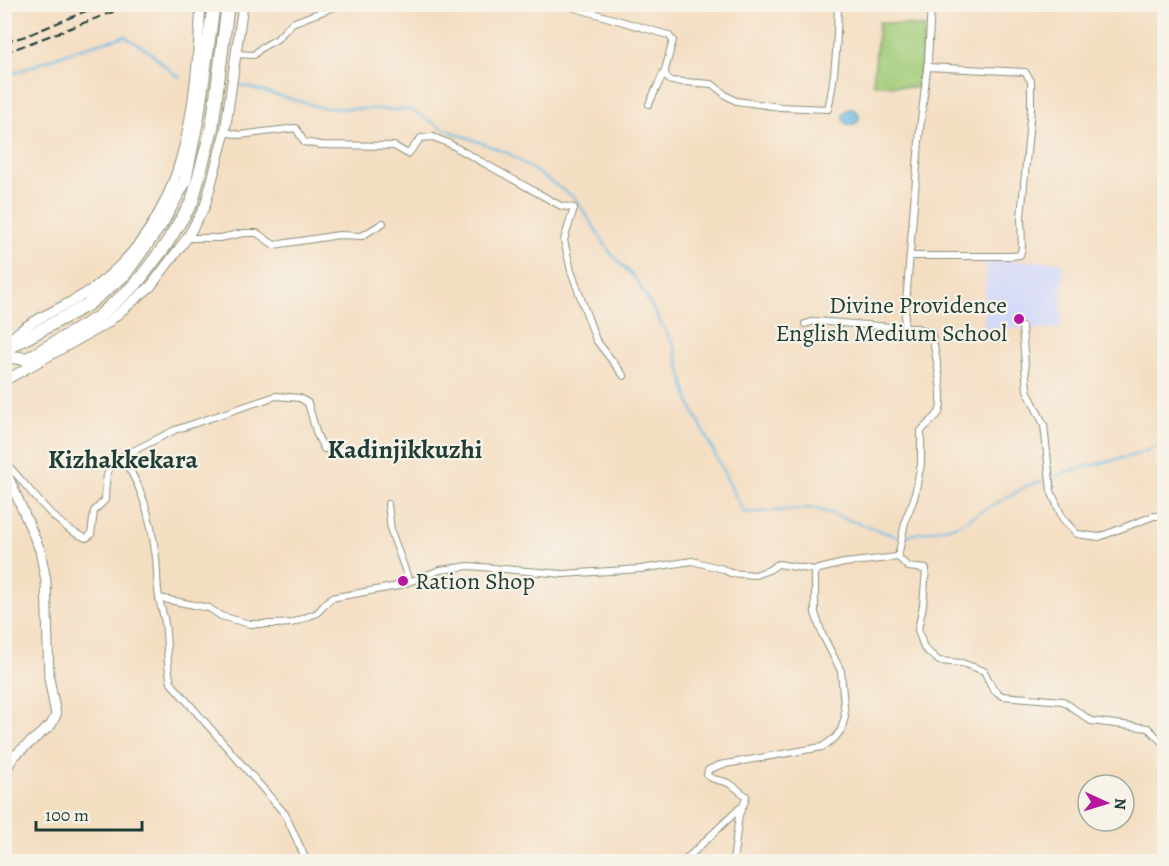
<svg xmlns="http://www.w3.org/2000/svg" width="1169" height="866" font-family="Alegreya,serif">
  <rect width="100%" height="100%" fill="#f7f3e8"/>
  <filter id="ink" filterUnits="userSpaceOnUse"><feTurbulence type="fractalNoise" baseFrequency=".0167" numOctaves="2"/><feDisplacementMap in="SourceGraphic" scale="12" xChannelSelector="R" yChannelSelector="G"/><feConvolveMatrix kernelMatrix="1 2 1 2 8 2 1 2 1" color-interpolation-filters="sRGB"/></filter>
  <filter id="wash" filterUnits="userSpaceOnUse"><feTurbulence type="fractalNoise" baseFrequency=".008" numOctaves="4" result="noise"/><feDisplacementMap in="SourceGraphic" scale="24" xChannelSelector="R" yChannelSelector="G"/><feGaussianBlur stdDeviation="1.35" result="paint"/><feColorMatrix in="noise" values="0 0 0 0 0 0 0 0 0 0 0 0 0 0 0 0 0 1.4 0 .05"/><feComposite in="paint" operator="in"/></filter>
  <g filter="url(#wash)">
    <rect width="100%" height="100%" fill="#f4dec2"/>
    <polygon fill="#d3d9f9" points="986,260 1063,262 1061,329 984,328"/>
    <polygon fill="#a1cc79" stroke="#608456" stroke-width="1.5" points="879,22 925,27 918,88 873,84"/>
    <circle fill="#6abde6" stroke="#447d8d" stroke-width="1.5" cx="851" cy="117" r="8"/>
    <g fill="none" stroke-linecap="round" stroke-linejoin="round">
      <g stroke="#6abde6" stroke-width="2">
        <polyline points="4,73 17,72 75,50 125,36 150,52 175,75 181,77"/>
        <polyline points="240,85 324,108 412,110 442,128 508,153 575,198 612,255 635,278 674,346 689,402 744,513 814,508 898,537"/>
        <polyline points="1056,476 1072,470 1131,456 1164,445"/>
        <polyline points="906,536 958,525 1025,487 1044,480"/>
      </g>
    </g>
  </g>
  <g filter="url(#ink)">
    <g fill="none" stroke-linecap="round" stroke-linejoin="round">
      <defs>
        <g id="street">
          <path d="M562 4 668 35 673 40 665 70 666 77 671 81 712 84 727 96 736 101 780 107 828 109C836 75 837 39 838 4"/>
          <polyline points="237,54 254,55 261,48 277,39 292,23 342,4"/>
          <polyline points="649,104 664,72"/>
          <polyline points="225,132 240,135 296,128 304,142 321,145 394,146 408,154 421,138 433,137 448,143 561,206 574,208 564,240 571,271 596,340 624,376"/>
          <polyline points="187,238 220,238 244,233 257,233 274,245 339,235 362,236 383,223"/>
          <polyline points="910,256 1012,256 1020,255 1022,248 1021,217 1031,109 1031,81 1025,72 927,67"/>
          <polyline points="805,324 815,321 904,328 920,129 928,61 931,4"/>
          <polyline points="1022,327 1027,390 1044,425 1051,491 1063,519 1077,534 1099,537 1154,516 1164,516"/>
          <polyline points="121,457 175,430 276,396 300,398 308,403 317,435 324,449 404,452"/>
          <path d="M4 461C28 485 54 527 86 538L91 535 94 511 105 500C106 483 104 466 121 457 141 483 151 520 155 551 158 566 156 582 159 597 160 606 164 615 165 624 168 644 166 663 171 683L285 814 307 862"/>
          <polyline points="388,504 391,531 409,581"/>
          <path d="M898 557 906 518 914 499 921 464V431C926 425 933 420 938 414 947 402 934 350 932 334L917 328H904"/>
          <polyline points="159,598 209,608 221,616 250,624 275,624 292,623 317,613 331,598 398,586 440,570 469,566 563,574 641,569 692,561 723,569 730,573 755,575 769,570 778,564 815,570 844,563 898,557 908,567 926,569 923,605 918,630 924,648 939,661 962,663 984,671 993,689 1002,696 1063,701 1091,721 1148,728 1164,744"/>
          <polyline points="683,862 740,808"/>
          <path d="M733 862 739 815 745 801 746 796C740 792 736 787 730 784 722 779 714 782 707 775L708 770 720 765 822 747 835 738 841 730 845 717 841 671 822 634 815 613V570"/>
        </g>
        <g id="secondary">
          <path d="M4 346C10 341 15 334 21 330 44 313 73 304 96 286 188 217 195 110 201 4"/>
          <polyline points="4,381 106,324 151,286 187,238 205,206 225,132 243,4"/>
          <polyline points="4,467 40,550 46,581 49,678 56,715 51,725 14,756 4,772"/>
        </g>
        <g id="highway">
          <polyline points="4,350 87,305 125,274 161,224 185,181 198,116 214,4"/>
          <polyline points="4,356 27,359 97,318 136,284 165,246 192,202 212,128 228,4"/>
        </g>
      </defs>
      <use href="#street" stroke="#8a8e7b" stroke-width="8"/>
      <use href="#secondary" stroke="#8a8e7b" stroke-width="11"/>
      <use href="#highway" stroke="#8a8e7b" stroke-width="14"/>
      <use href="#street" stroke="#fff" stroke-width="6"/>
      <use href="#secondary" stroke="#fff" stroke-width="9"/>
      <use href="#highway" stroke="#fff" stroke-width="12"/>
      <g stroke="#1f3d34" stroke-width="2" stroke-dasharray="9 4.5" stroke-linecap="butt">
        <polyline points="4,42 26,36 103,4"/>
        <polyline points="4,53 134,4"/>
      </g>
    </g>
  </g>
  <g fill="#b5179e" stroke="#f7f3e8" stroke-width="2">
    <circle cx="1019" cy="319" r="6"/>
    <circle cx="403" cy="581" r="6"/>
  </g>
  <g text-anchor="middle" stroke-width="4.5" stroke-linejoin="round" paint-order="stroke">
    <g font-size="24" fill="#1f3d34" stroke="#f7f3e8" text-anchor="end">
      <text x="1007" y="313">Divine Providence<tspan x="1007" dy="28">English Medium School</tspan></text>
      <text x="415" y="589" text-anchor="start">Ration Shop</text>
    </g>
    <g font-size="26" font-weight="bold" fill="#1f3d34" stroke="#f7f3e8">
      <text x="405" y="458">Kadinjikkuzhi</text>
      <text x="123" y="468">Kizhakkekara</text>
    </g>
  </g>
  <rect width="1169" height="866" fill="none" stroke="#f7f3e8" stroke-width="24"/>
  <g transform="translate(1106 803) rotate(94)"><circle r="28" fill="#f7f3e8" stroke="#a1aaa0" stroke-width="1.5"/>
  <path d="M0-4.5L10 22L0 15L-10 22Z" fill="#b5179e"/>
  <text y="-9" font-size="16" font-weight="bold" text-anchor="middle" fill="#1f3d34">N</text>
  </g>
  <path d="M36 821v9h106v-9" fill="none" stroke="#1f3d34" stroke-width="3"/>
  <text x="45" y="821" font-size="18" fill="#1f3d34" stroke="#f7f3e8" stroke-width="4.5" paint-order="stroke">100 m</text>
</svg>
